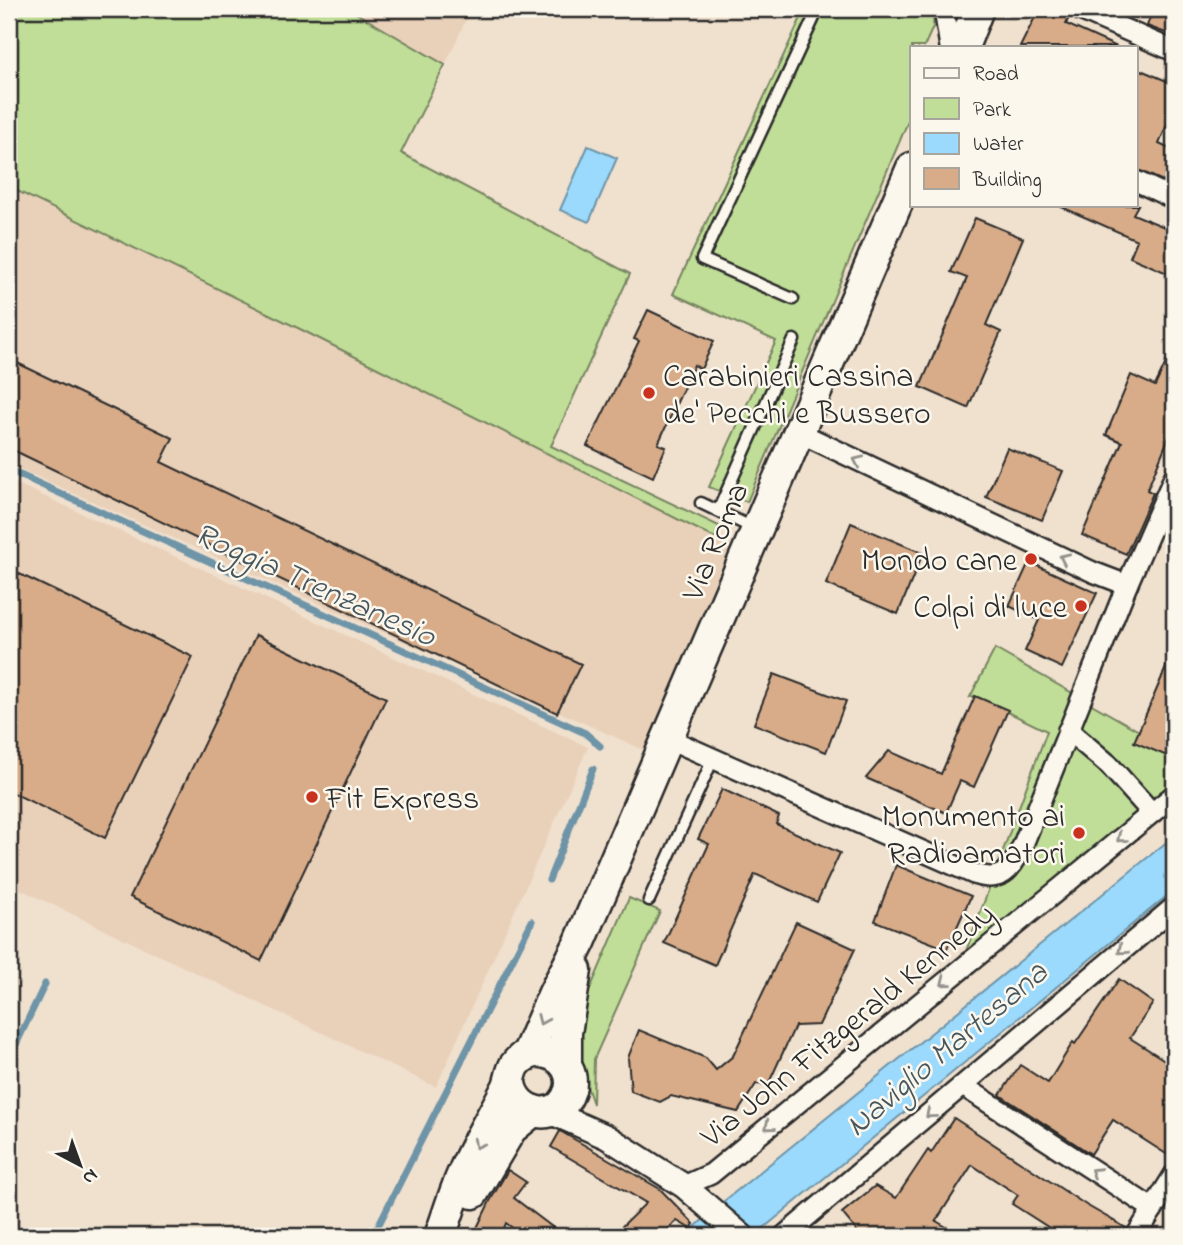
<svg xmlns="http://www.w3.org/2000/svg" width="1183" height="1245" font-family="'Indie Flower',sans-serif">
  <rect width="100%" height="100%" fill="#f0e0ce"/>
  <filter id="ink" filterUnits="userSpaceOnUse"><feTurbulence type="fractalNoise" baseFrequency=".0143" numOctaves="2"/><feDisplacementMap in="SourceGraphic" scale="14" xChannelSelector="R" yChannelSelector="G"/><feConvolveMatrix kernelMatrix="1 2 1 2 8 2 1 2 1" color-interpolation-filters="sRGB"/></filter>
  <g filter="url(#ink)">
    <g fill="#e9d0b9">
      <polygon points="349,9 471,9 445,65"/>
      <polygon points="9,187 300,329 730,546 644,750 9,464"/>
      <polygon points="9,480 588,747 436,1087 9,884"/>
    </g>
    <g fill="#c0de97" stroke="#768461" stroke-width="2">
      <polygon points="9,9 349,9 445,65 401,153 630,274 551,446 719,526 715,538 300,329 9,187"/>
      <polygon points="805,9 934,9 933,27 924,47 912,47 912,112 747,502 709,487 776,341 673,294"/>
      <polygon points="995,649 1174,751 1174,801 955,981 1047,731 975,696 970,697"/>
      <polygon points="629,898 660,911 594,1059 593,1104 577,1057 573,1029"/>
    </g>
    <g fill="#9bdafc" stroke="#6e94a8" stroke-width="2">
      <polygon points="588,146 617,158 589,222 560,210"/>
      <polygon points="1174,836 1174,890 754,1236 685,1236 718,1206"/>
    </g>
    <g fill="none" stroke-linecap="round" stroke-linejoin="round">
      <g stroke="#6e94a8" stroke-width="7">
        <polyline points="9,470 585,733 600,746"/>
        <polyline points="549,880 593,769"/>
        <polyline points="9,1059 45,984"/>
        <polyline points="373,1236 532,921"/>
      </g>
    </g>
    <g fill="#d8ac89" stroke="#2b2b2b" stroke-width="2">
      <polygon points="1039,9 1066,9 1069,17 1066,24 1117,47 1020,47"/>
      <polygon points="1153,9 1174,9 1174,36 1147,26"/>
      <polygon points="1136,68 1174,84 1174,108 1159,144 1174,151 1174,186 1136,169"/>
      <polygon points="1057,205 1138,205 1133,214 1174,231 1174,276 1130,257 1137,240"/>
      <polygon points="975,218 1023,238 986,325 1001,332 968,408 920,387 967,278 951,272"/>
      <polygon points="648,310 714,341 701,369 694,365 658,444 666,447 653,477 587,446 639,341 634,339"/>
      <polygon points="1174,346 1174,425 1147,490 1153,493 1126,554 1082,535 1122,442 1106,435 1131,375 1155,386"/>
      <polygon points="9,359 173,438 161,462 581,664 557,713 9,448"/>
      <polygon points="1007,448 1063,471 1042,520 986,497"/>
      <polygon points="851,523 923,553 898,614 826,584"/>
      <polygon points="1029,562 1097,593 1062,668 1025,651 1039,620 1009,606"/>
      <polygon points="9,569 193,657 105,838 9,791"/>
      <polygon points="256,635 386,698 261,961 130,897"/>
      <polygon points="1174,649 1174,759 1134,742"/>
      <polygon points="774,674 846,701 826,752 754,724"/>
      <polygon points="975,696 1008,710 974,787 960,781 946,813 866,778 889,751 941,774"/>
      <polygon points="722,789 779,816 776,824 840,853 817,902 755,874 715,965 664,943 709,844 698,839"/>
      <polygon points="896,865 971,896 947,949 875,921"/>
      <polygon points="796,922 855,949 819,1025 795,1026 768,1085 756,1084 738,1112 671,1096 660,1102 631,1091 628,1058 639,1030 706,1058 716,1070 733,1056"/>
      <polygon points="1119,979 1153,1003 1130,1038 1174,1066 1174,1159 1113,1120 1091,1154 1000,1095 1020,1065 1048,1083 1073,1042 1075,1044"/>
      <polygon points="954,1118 1086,1205 1126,1228 1124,1236 1062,1236 1012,1204 1018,1195 972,1165 936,1221 962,1236 861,1236 842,1213 875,1186 896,1198 928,1150 931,1153"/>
      <polygon points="560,1131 660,1189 694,1224 691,1229 677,1221 661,1236 612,1236 646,1203 551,1147"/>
      <polygon points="508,1170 526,1182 514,1198 564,1236 523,1236 506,1223 501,1236 473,1236 490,1201"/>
    </g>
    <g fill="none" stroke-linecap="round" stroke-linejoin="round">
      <defs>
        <g id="service">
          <polyline points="793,299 702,259 818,9"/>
          <polyline points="701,503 753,528"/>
          <polyline points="718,511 794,340"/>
          <polyline points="649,900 713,759"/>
        </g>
        <g id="minor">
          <polyline points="944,9 950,47"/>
          <polyline points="1078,9 1174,51"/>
          <polyline points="1136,181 1174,199"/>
          <polyline points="798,432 1093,572 1127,585"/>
          <polyline points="1068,730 1109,765 1152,813"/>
          <path d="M667 738 974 874C1001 883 1011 871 1022 847L1127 585 1174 477"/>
          <polyline points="963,1086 1153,1209"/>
          <polyline points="684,1186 711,1174 1174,795"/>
          <polyline points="784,1236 1174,907"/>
          <polyline points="1136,1236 1174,1175"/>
        </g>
        <polyline id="tertiary" points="548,1111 607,1137 684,1186 742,1236"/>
        <g id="primary">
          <polyline points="963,47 978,9"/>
          <polyline points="527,1055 554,993 580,942 912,168"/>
          <polyline points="566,1065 566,1033 576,970"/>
          <polyline points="473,1193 511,1129 533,1111"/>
          <path d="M440 1236C448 1215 454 1192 464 1171 476 1143 492 1117 506 1090 511 1082 510 1073 515 1065 534 1037 578 1058 570 1090 560 1125 515 1116 510 1083"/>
        </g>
      </defs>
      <use href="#service" stroke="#2b2b2b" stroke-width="15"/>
      <use href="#minor" stroke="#2b2b2b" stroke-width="24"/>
      <use href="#tertiary" stroke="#2b2b2b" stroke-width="28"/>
      <use href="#primary" stroke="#2b2b2b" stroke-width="35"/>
      <use href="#service" stroke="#fbf7ec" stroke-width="10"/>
      <use href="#minor" stroke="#fbf7ec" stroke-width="19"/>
      <use href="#tertiary" stroke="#fbf7ec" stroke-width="23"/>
      <use href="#primary" stroke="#fbf7ec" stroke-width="30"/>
    </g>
    <defs><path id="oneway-chevron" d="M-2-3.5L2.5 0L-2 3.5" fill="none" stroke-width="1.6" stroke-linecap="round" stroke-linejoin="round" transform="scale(1.75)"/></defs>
    <g stroke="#93918c">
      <use href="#oneway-chevron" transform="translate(858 461) rotate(-155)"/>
      <use href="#oneway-chevron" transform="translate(1064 558) rotate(-155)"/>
      <use href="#oneway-chevron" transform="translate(1121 838) rotate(141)"/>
      <use href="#oneway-chevron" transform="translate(1122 950) rotate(140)"/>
      <use href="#oneway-chevron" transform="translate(945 982) rotate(141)"/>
      <use href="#oneway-chevron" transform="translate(542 1020) rotate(114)"/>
      <use href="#oneway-chevron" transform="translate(930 1114) rotate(140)"/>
      <use href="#oneway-chevron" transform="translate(769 1126) rotate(141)"/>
      <use href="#oneway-chevron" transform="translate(478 1144) rotate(118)"/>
      <use href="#oneway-chevron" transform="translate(1095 1172) rotate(-147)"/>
    </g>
  </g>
  <g fill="#c8321e" stroke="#fbf7ec" stroke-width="2.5">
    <circle cx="649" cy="393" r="7"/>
    <circle cx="1031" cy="559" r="7"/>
    <circle cx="1081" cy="606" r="7"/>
    <circle cx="312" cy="797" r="7"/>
    <circle cx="1079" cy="833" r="7"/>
  </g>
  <g text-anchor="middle" stroke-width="5" stroke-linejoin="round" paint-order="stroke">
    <g font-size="32" fill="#2b2b2b" stroke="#fbf7ec" text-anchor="end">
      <text x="663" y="386" text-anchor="start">Carabinieri Cassina<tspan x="663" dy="37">de' Pecchi e Bussero</tspan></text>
      <text x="1017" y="570">Mondo cane</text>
      <text x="1067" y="617">Colpi di luce</text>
      <text x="326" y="808" text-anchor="start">Fit Express</text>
      <text x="1065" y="826">Monumento ai<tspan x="1065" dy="37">Radioamatori</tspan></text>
    </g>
    <g font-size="32" fill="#2b2b2b" stroke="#fbf7ec">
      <text transform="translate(714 541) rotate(-67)" y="11">Via Roma</text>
      <text transform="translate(847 1024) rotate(-39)" y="11">Via John Fitzgerald Kennedy</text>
    </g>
    <g font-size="33" font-style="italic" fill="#47575f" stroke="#fbf7ec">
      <text transform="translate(316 583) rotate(24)" y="12">Roggia Trenzanesio</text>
      <text transform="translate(945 1047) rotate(-40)" y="12">Naviglio Martesana</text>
    </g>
  </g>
  <rect width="1183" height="1245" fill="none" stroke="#fbf7ec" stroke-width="35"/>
  <rect x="18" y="18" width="1148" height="1210" fill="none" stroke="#2b2b2b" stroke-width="2.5" filter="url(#ink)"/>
  <rect x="910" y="46" width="228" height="161" fill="#fbf7ec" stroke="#a8a59f" stroke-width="2"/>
  <rect x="924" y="68" width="35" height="10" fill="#fbf7ec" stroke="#a8a59f" stroke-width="2"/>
  <text x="973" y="80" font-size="21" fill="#2b2b2b">Road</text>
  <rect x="924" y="98" width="35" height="21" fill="#c0de97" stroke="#a8a59f" stroke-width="2"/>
  <text x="973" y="116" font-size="21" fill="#2b2b2b">Park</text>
  <rect x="924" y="133" width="35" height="21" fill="#9bdafc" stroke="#a8a59f" stroke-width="2"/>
  <text x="973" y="150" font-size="21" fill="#2b2b2b">Water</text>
  <rect x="924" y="168" width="35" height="21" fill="#d8ac89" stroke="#a8a59f" stroke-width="2"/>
  <text x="973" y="186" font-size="21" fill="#2b2b2b">Building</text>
  <g transform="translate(80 1165) rotate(139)" stroke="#fbf7ec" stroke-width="5" paint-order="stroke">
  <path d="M0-5L12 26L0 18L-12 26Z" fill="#2b2b2b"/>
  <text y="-10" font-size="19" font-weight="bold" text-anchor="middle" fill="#2b2b2b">N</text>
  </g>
</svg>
